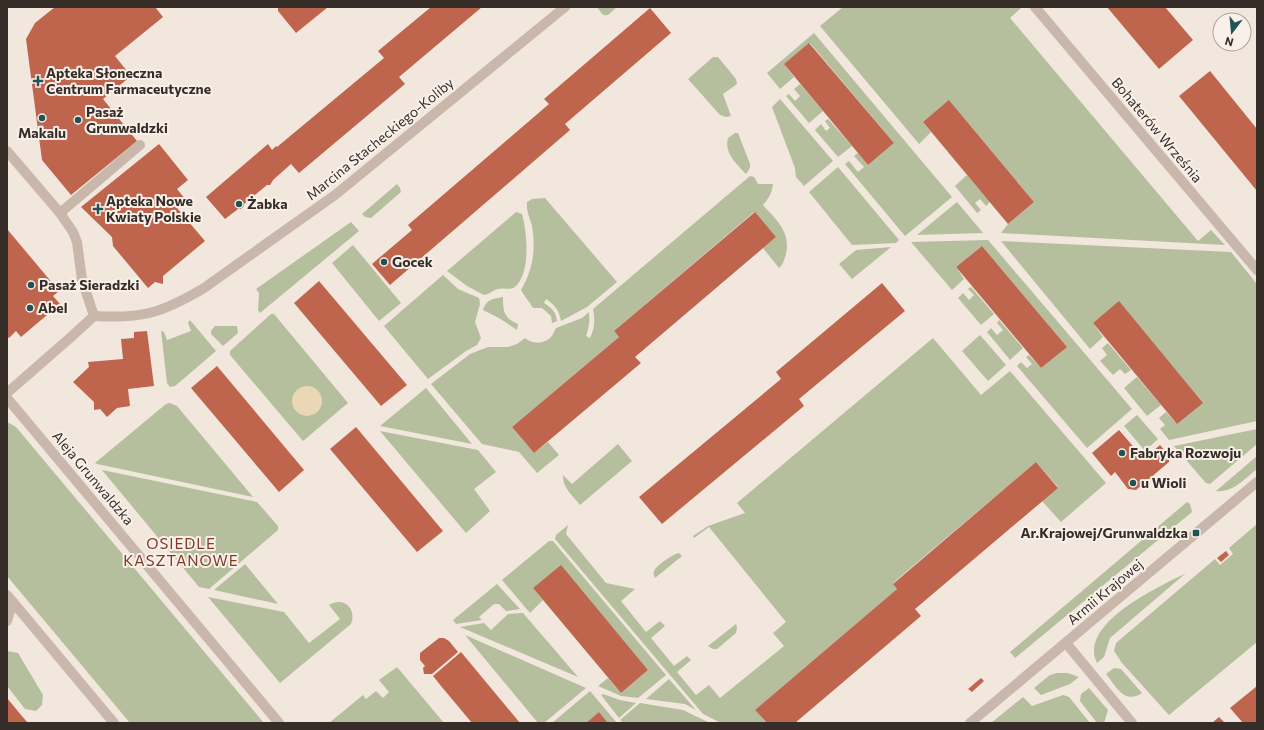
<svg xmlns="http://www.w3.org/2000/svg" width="1264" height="730" font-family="Commissioner,sans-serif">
  <rect width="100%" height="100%" fill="#f1e7dd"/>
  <g fill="#b5bf9e">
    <polygon points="597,7 617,7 608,15 603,15"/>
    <polygon points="843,7 1022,7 1010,18 1198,241 1211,230 1225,245 1001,233 1008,224 1034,202 950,101 923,122 931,132 919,144 820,26"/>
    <polygon points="814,33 952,197 905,236 845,164 849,161 858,172 864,167 854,156 858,153 868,165 894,143 810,43 784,64 794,77 780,89 767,73"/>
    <polygon points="713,57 718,57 736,79 737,84 723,94 731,116 726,117 720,115 688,79"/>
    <polygon points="800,84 823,111 809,123 786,96 789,94 795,101 800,96 794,89"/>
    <polygon points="780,99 833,161 804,186 796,177 795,168 772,107"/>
    <polygon points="828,119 852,146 838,157 815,130 821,124 826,131 830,128 825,121"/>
    <path d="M735 133H738L750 164V168L746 174C736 163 724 153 728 138Z"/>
    <polygon points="838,167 899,240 896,243 852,245 809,192"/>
    <polygon points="967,175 990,202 986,206 980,199 975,203 981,210 977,213 955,186"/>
    <path d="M750 176 754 177 758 184H773C772 193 769 198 763 205 776 220 791 231 786 254 784 260 783 265 779 268L763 248 776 237 754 212 614 331 619 337 512 427 534 453 548 442 559 455 537 473 519 452 482 444 431 384 470 354 488 347H508L517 344 525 338C532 344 541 344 549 339 552 337 554 332 556 328L582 318 589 312C590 321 589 327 586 336L590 338C595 328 595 320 593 309Z"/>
    <polygon points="397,184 400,188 401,192 371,218 365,217 362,214"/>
    <path d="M545 198 617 282 587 307 561 321C559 310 555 305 546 299L544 303C552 308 556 312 557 321L552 323 551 316 542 308H533C529 301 524 296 521 290 533 270 536 249 532 226 530 218 526 211 527 202L532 199Z"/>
    <polygon points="957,202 983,233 917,235"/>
    <path d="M516 212 522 214C527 232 531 271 516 286 512 291 504 287 498 289 493 290 490 294 484 295L467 286 447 271Z"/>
    <polygon points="351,222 359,231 260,313 258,310 259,293 256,289"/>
    <polygon points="988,240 1132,409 1087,448 1017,366 1021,362 1027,368 1032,364 1026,357 1029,355 1041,368 1066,346 982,246 956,267 964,279 952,290 911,242"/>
    <polygon points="1001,241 1231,252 1257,284 1257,421 1169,440 1160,429 1165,425 1159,418 1166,412 1177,424 1119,302 1093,323 1103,337 1090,349"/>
    <polygon points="353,245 401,303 379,321 332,263"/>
    <polygon points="891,247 852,279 839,264 856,250"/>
    <polygon points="443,275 458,289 479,298 480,304 475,322 481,338 477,345 466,351 428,379 384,326"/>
    <polygon points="971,287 994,314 981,325 958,298 963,293 969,300 974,295 968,289"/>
    <path d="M503 297C503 312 504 318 518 324L517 330 499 318 483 310C487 299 492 299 503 297Z"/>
    <polygon points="271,314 274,314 348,403 303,441 230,355 230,351"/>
    <polygon points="190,320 216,351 175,386 170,387 167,383 161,331 164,332 167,340 191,331 188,323"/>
    <polygon points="999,320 1023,348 1010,360 987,332 991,328 997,335 1003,330 997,323"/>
    <polygon points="215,326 237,326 238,333 223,346 211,334 211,331"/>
    <polygon points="980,335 1006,365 988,381 962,351"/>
    <polygon points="933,338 981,395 1010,371 1106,483 1061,522 1042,501 1058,487 1036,462 893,583 897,589 755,710 767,723 721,723 703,714 555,539 556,535 568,525 566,534 606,583 635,589 621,601 646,632 660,621 665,626 651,638 674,666 687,656 691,660 677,672 696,695 709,685 720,698 784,646 773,633 786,622 709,527 694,538 693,536 708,526 745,513 737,503"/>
    <polygon points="1108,343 1131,370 1125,374 1120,369 1113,375 1100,361 1107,355 1102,348"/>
    <polygon points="1137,377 1161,405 1147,416 1124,388"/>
    <polygon points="426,388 472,444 380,426"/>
    <polygon points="170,403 177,406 253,497 97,464 95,463 166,404"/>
    <polygon points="1137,415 1158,439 1145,451 1124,426"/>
    <polygon points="7,422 16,427 264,723 130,723 7,576"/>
    <polygon points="1257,429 1257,444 1210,484 1206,483 1174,446"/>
    <polygon points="380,431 478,450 496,472 474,489 490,511 466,533"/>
    <path d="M618 444 632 461 580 505C573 496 562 487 563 475L572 484Z"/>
    <path d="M1257 456V469C1244 479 1233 493 1216 491Z"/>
    <polygon points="102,470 257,502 278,526 278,530 209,589 199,587"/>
    <polygon points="1187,502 1190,504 1192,512 1015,658 1010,652"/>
    <polygon points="1257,524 1257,642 1169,715 1122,663 1114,651 1116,643 1215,559 1220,565 1233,554 1229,548"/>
    <polygon points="549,541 553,541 666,675 638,698 621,696 598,686 608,678 621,693 648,670 561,566 533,588 543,600 530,613 502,580"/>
    <path d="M679 553 682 556 655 578C654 575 653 574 654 571 656 566 673 554 679 553Z"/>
    <polygon points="245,564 278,604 214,590"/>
    <path d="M1186 573 1110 638 1104 657 1097 663C1078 623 1159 587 1186 573Z"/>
    <polygon points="497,584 520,609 506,611 499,604 494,604 479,617 482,620 456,624 453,620"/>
    <path d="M208 597 284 612 309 643 340 619 329 605C344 596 357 609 351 624L280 683Z"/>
    <polygon points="523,613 578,677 460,627 484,623 491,630 508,614"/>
    <polygon points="736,624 737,628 736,633 717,649 713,649 708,646"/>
    <polygon points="465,635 586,688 544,723 538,723"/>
    <polygon points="7,651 18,653 43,695 42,705 36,711 25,709 7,686"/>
    <polygon points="397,667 444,723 329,723 363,695 366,699 376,691 383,698 389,692 379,680"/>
    <path d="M1114 668 1121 669 1142 693C1124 705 1116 686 1106 674Z"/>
    <polygon points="1057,673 1068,673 1079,677 1070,684 1041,695 1034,688 1050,675"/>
    <polygon points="669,679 696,710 685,704 646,699"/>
    <polygon points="1089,688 1108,710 1104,723 1097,723 1080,701 1081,694"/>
    <polygon points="590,691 617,723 608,723 599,712 586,723 552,723"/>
    <polygon points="603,694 620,700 636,703 619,718 601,695"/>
    <polygon points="1063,695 1069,697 1090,723 991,723 1023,697 1032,706"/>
    <polygon points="640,703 683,710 710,723 623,723 620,720"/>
  </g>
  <circle fill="#ead7b6" cx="307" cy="401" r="15"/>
  <g fill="#bf654d">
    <polygon points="55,7 155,7 163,17 115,56 131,76 103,99 137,141 71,195 42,160 26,39 35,23"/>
    <polygon points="278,7 328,7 296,33 278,11"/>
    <polygon points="431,7 482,7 399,77 405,84 299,173 291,164 273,180 272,182 270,185 267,185 244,204 244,206 241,209 238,209 225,219 206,197 268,144 272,150 276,146 277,147 384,58 378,51"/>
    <polygon points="1107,7 1165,7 1193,40 1159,69"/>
    <polygon points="650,8 671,33 565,124 570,130 390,285 372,264 412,230 408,225 549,104 544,99"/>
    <polygon points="809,43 894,143 868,165 784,64"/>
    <polygon points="1210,71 1257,129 1257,191 1179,96"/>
    <polygon points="949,100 1034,202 1008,224 923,122"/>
    <polygon points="159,144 188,180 177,189 186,200 177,208 205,241 163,276 163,284 155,282 148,288 113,246 112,237 81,207"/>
    <polygon points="755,212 776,237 635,357 641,363 534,453 512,427 619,337 614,331"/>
    <polygon points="7,229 59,291 53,296 60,304 21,337 16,331 9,338 7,336"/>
    <polygon points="982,246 1067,347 1041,368 956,267"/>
    <polygon points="319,281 407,385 381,406 294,303"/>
    <polygon points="882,283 905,311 799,399 804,406 662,524 639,497 781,379 776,372"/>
    <polygon points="1119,301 1203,403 1177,424 1093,323"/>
    <polygon points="147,331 154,386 128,389 130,406 117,408 107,417 100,409 94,410 94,402 73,382 89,367 88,362 123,359 121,339 134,338 134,332"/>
    <polygon points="217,366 304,470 279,492 191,388"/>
    <polygon points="356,427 443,531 417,552 330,449"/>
    <polygon points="1119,430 1144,459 1160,445 1169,455 1169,462 1136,490 1128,489 1115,472 1111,476 1092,453"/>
    <polygon points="1036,462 1058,488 915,609 921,616 795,723 767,723 755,710 897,589 893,584"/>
    <polygon points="1226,551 1229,555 1221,562 1217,558"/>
    <polygon points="561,565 648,670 621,693 533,588"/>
    <polygon points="439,638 444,638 449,641 458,652 432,674 424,674 423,668 425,666 420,660 420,653"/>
    <polygon points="461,652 520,723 472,723 441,686 433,676"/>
    <polygon points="981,678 984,681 972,692 968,689"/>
    <polygon points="1257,686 1257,723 1243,723 1230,708"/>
    <polygon points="7,698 21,715 28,723 7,723"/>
    <polygon points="599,712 608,723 586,723"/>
    <polygon points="1219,717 1225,723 1212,723"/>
  </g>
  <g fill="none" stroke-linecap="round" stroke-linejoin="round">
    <g stroke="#c8b7aa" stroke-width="10">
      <polyline points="60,213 140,145"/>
      <polyline points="7,621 13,602"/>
    </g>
    <g stroke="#c8b7aa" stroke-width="10">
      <polyline points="1035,7 1257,270"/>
      <polyline points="7,151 60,213 73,232 77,242 82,280 94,316 71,337 7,393"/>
      <path d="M94 316C142 319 162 313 204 288L335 195 565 7"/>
      <polyline points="1066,643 1132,723"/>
      <polyline points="970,723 1257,482"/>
    </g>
    <g stroke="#c8b7aa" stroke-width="10">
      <polyline points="7,398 279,723"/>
      <polyline points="7,595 114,723"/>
    </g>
  </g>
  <g fill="#215356" stroke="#f9f1e9" stroke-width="1.5">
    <path d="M36 75h4v4h4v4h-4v4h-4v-4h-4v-4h4z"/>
    <circle cx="42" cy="118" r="4"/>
    <circle cx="78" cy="120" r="4"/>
    <circle cx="239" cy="204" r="4"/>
    <path d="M96 203h4v4h4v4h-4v4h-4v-4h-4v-4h4z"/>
    <circle cx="384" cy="262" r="4"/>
    <circle cx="31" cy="285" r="4"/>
    <circle cx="30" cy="308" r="4"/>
    <circle cx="1122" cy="453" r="4"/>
    <circle cx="1133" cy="483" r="4"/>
    <rect x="1192" y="529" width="8" height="8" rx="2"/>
  </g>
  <g text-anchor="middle" stroke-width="4" stroke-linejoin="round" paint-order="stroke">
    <g font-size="14" font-weight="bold" fill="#362d29" stroke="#f9f1e9" text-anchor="start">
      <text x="46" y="78">Apteka Słoneczna<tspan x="46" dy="16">Centrum Farmaceutyczne</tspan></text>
      <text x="86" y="117">Pasaż<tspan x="86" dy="16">Grunwaldzki</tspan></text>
      <text x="42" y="138" text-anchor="middle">Makalu</text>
      <text x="106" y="206">Apteka Nowe<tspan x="106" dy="16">Kwiaty Polskie</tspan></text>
      <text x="247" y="209">Żabka</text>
      <text x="392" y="267">Gocek</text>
      <text x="39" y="290">Pasaż Sieradzki</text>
      <text x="38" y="313">Abel</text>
      <text x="1130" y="458">Fabryka Rozwoju</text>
      <text x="1141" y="488">u Wioli</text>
      <text x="1188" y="538" text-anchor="end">Ar.Krajowej/Grunwaldzka</text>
    </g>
    <g font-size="14" fill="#362d29" stroke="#f9f1e9">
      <text transform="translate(1157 130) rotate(50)" y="5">Bohaterów Września</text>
      <text transform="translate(380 139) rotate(-39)" y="5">Marcina Stacheckiego-Koliby</text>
      <text transform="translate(93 478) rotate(50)" y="5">Aleja Grunwaldzka</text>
      <text transform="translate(1105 592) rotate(-40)" y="5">Armii Krajowej</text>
    </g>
    <g font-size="15" letter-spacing="1" fill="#813926" stroke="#f9f1e9">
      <text x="181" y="549">OSIEDLE<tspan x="181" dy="17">KASZTANOWE</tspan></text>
    </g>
  </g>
  <rect width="1264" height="730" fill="none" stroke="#362d29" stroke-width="16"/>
  <g transform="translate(1232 32) rotate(196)"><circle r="19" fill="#f9f1e9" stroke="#aba39c"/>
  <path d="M0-3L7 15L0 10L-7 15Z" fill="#215356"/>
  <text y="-6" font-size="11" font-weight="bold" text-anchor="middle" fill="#362d29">N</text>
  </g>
</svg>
